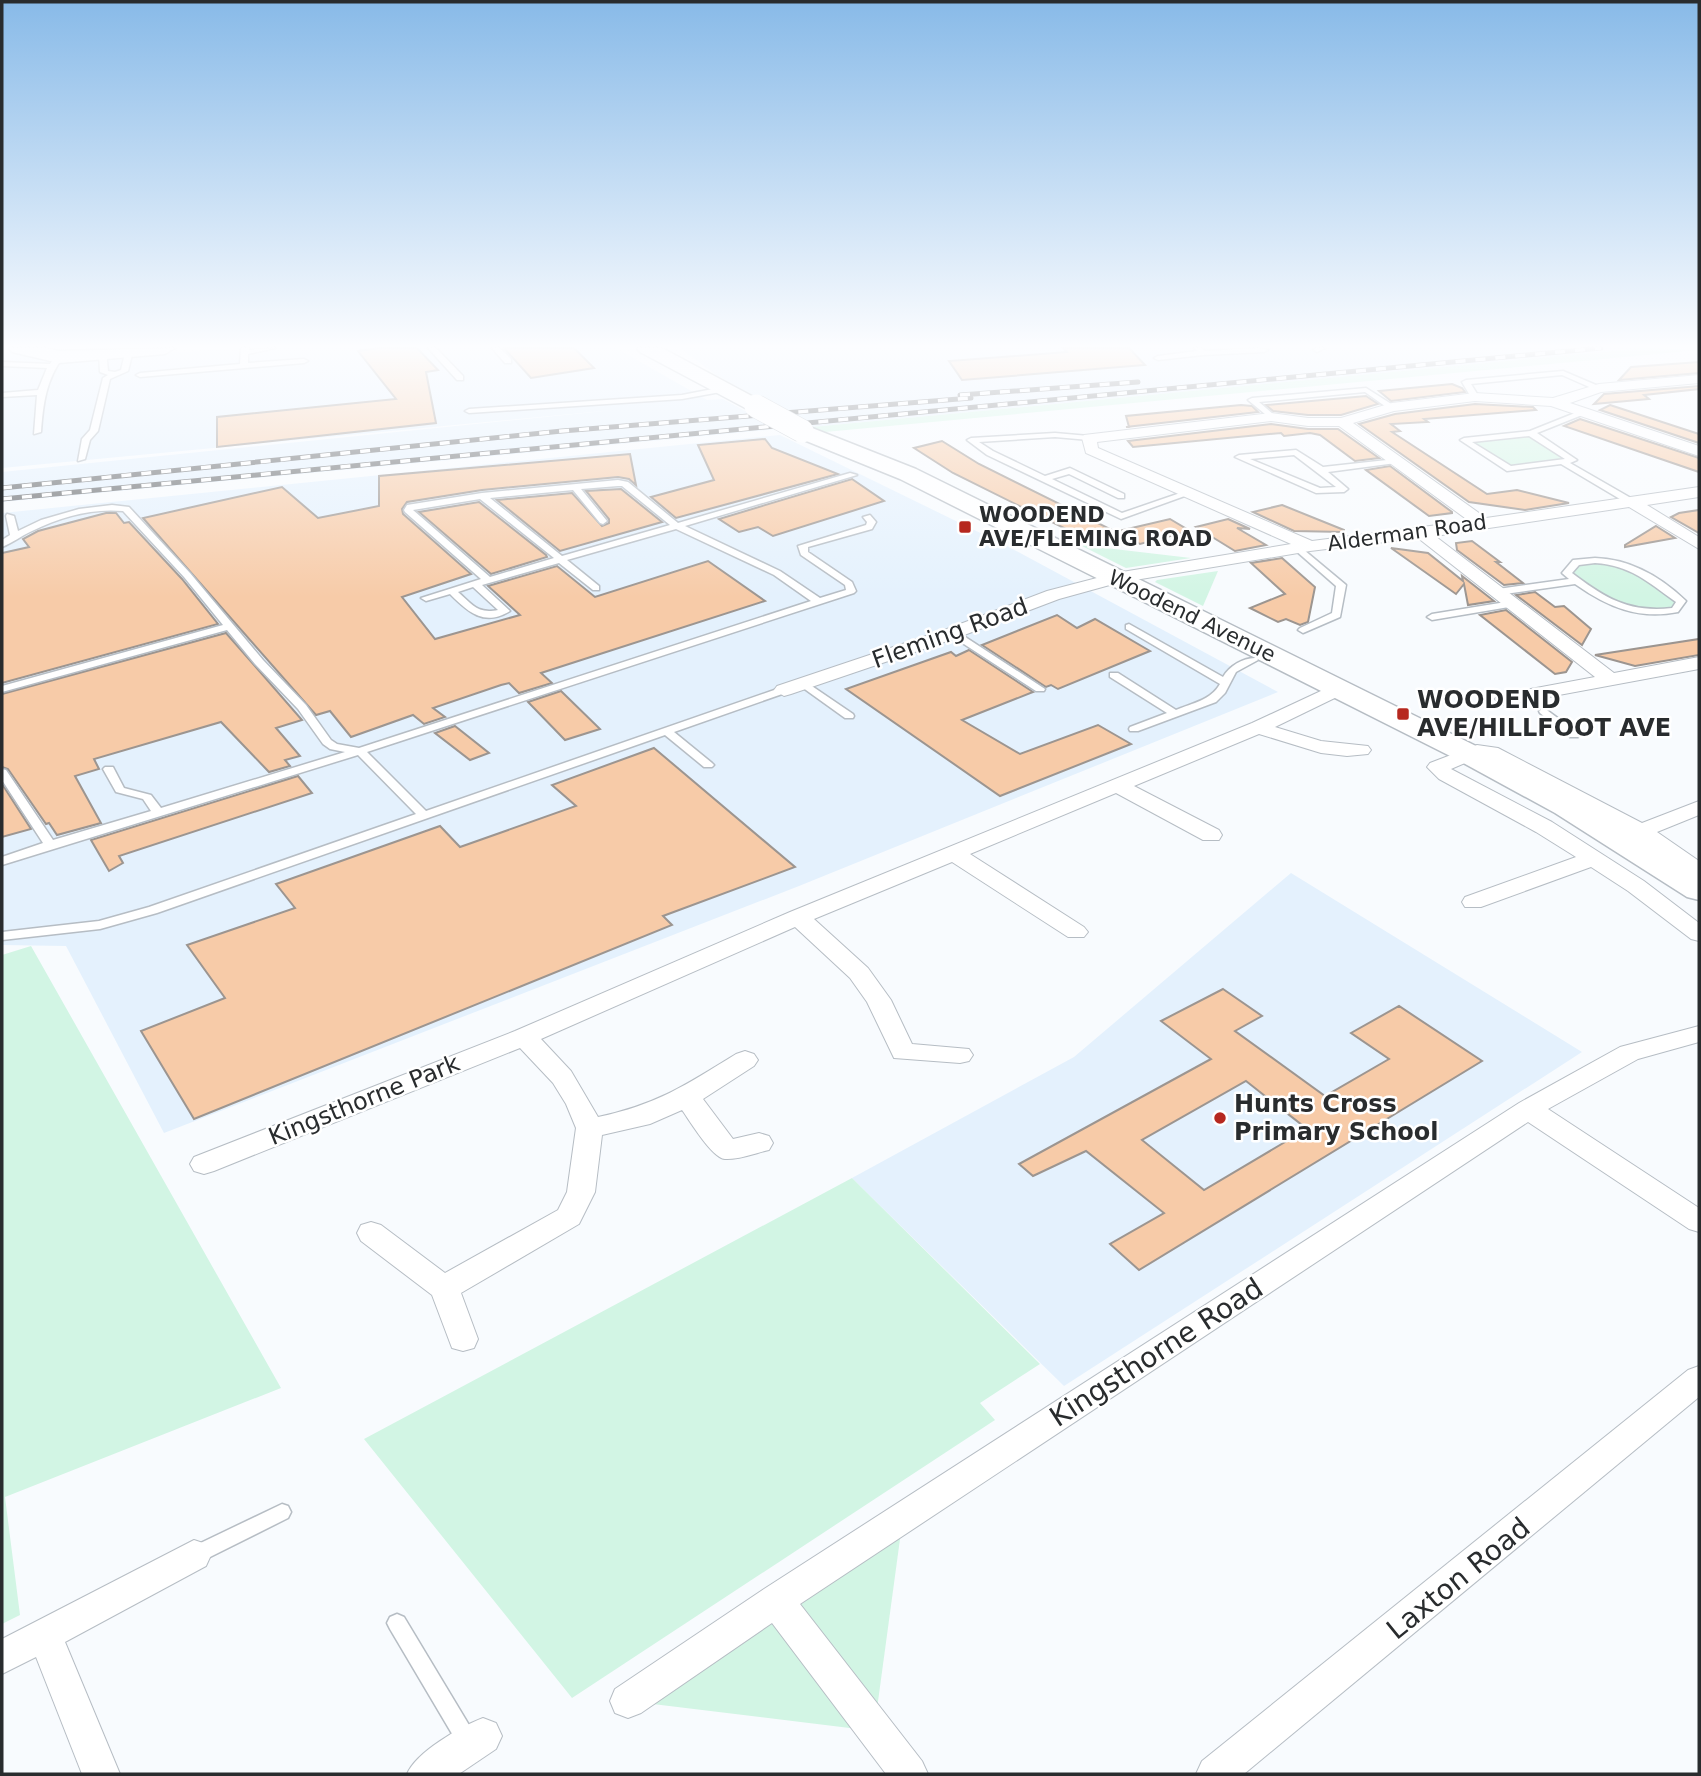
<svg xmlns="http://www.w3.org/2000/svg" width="1701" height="1776" font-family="'DejaVu Sans',sans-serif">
  <rect width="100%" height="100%" fill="#f8fbfe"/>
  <g fill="#e4f1fd">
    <polygon points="2,348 49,362 237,348 246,351 258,348 616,348 707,400 723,399 778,429 2,502 2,472 614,410 2,468"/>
    <polygon points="680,348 1644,348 812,427 716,375"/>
    <polygon points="780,435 1007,546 1278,692 799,886 164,1133 66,946 2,945 2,513"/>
    <polygon points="1291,873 1582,1052 1064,1386 852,1178 1074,1057"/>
  </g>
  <g fill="#d2f5e4">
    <polygon points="1644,348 1699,350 825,432 812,427"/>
    <polygon points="1531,433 1573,460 1510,469 1464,440"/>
    <polygon points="1080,545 1191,558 1126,568"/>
    <polygon points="1603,559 1627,563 1681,601 1667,611 1637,613 1567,573 1576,562"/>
    <polygon points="1218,571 1203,606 1155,582 1157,580"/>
    <polygon points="31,946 281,1388 5,1497 20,1615 2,1624 2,955"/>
    <polygon points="852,1178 1040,1364 980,1403 995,1420 572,1698 364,1439"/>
    <polygon points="903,1517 874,1731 628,1701"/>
  </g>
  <g fill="#f7cba8" stroke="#9c9590" stroke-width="2" fill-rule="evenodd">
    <polygon points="378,348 417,348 438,370 426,372 436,423 217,447 217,417 396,399 358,351"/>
    <polygon points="504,348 574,348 594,368 531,378"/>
    <polygon points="1063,348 1129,348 1145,365 962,380 949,361 1067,352"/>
    <polygon points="1699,362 1699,373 1619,380 1631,367"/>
    <polygon points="1452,384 1462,388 1465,392 1391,401 1379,391"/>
    <polygon points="1699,386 1699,389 1644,395 1649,399 1594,404 1604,394"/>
    <polygon points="1366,396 1378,404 1341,415 1308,415 1273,411 1266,405"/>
    <polygon points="1475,404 1533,407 1536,410 1424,419 1428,422 1391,424 1400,431 1392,432 1487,494 1517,490 1569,503 1525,510 1469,502 1359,424 1395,414"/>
    <polygon points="1241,405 1252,406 1258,412 1126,427 1129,427 1126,416"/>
    <polygon points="1610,405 1699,434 1699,443 1600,410"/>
    <polygon points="1580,419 1699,458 1699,472 1564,426"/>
    <polygon points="1271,424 1308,429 1338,429 1379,458 1355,461 1320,435 1310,433 1284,436 1281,433 1133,447 1128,441"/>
    <polygon points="765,439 772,448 838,474 676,518 651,497 714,480 698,445"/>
    <polygon points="942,441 979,464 1110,529 1084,538 953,473 914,448"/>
    <polygon points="630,454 636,485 629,479 618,477 482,490 407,502 402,509 403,514 471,574 402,597 435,639 520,615 488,586 557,566 595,597 708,561 765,601 541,673 552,683 519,693 509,683 501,685 433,708 445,717 424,724 413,715 351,737 330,711 316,715 143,518 282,487 318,518 379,506 379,476"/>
    <polygon points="1390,466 1452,512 1452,513 1429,516 1366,470"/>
    <polygon points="852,479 884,501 773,536 758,527 739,532 719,519"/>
    <polygon points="621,489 662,522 560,551 497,500 572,493 602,526 609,523 609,519 586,491"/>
    <polygon points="479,502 546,555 547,557 491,574 419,512"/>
    <polygon points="1282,505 1344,530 1344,532 1294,531 1253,512"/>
    <polygon points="1699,510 1699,533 1671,517 1679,513"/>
    <polygon points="106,513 116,513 124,523 129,522 182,579 218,624 2,683 2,553 29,547 23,539 38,531"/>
    <polygon points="1170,519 1190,531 1140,544 1119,531"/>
    <polygon points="1228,519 1250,529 1237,528 1266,545 1235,551 1196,527"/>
    <polygon points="1656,526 1675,538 1625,547 1625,545"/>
    <polygon points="1472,541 1500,562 1496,562 1523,583 1504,585 1457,550 1456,543"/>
    <polygon points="1391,548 1428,553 1463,581 1462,576 1494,601 1468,605 1464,584 1456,594"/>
    <polygon points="1282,558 1315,587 1308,622 1300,625 1286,619 1278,622 1250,608 1285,594 1251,563"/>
    <polygon points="1535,592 1555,607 1564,606 1591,629 1582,645 1516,595"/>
    <polygon points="1506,610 1572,662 1566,672 1555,674 1480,615"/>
    <polygon points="1057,615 1077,628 1095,619 1150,651 1058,689 1051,685 1046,687 982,645"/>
    <polygon points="226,633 302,720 276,728 300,756 285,760 290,766 269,772 221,722 94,759 99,769 75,776 101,823 57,835 49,823 46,824 8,769 2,767 2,694"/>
    <polygon points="1699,639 1699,655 1635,666 1595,655"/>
    <polygon points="969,650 1033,692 962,720 1020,754 1098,725 1131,744 1000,796 846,689 951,652 956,656"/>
    <polygon points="561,691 600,729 565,740 528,702"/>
    <polygon points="455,726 489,753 470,760 435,733"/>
    <polygon points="654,748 795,867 663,916 672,925 194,1119 141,1031 225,998 187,945 295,908 276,884 440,826 460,847 576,806 552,785"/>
    <polygon points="298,776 312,793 119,856 123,863 109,871 91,840"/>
    <polygon points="2,784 31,829 2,837"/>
    <path d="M1223 989 1262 1016 1235 1031 1325 1096 1389 1059 1351 1033 1399 1006 1482 1061 1139 1270 1110 1244 1164 1213 1086 1151 1033 1176 1019 1164 1211 1059 1161 1021ZM1246 1081 1307 1129 1204 1190 1142 1140Z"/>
  </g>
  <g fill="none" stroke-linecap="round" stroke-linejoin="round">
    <defs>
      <g id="lane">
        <polygon points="241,348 249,348 249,350 275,348 248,354 248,363 304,359 308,361 304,363 140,377 136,375 140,373 240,364"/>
        <polygon points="428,348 436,348 463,376 463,380 457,380"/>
        <polygon points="492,348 500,348 511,359 511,363 505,363"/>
        <polygon points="1194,348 1202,348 1205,351 1258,348 1268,350 1264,352 1203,355 1158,360 1154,358 1158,356 1197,351"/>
        <polygon points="1315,348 1325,348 1317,352 1313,350"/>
        <polygon points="126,349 133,351 128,371 110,379 98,431 90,440 85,459 78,461 82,439 90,430 103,378 108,375 100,372 99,353 106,351 108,371 115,372 121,370"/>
        <path d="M56 355 63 357C46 380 43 404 41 432L34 434 37 395 2 397V393L38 390 47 368 2 366V362L50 364Z"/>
        <polygon points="1563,371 1603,388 1596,390 1562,375 1471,384 1479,397 1475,399 1472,399 1462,382 1466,380"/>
        <polygon points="723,387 727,389 726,391 682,399 469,413 465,411 469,409 682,395"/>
        <polygon points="1366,388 1396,407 1389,409 1365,392 1259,402 1274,415 1275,417 1271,419 1248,400 1252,398"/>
        <path d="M1580 411 1587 413 1537 433 1577 460 1570 463 1636 501V505H1630L1561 464 1507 471 1460 440 1464 438 1530 431ZM1529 436 1565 459 1511 466 1472 442Z"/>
        <polygon points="1055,433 1089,436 1093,438 1089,440 1055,437 979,442 993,451 1045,476 1070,468 1124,494 1124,498 1118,498 1069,474 1052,479 1122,513 1186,491 1193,493 1121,519 987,455 967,440 971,438"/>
        <path d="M1296 450 1323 467 1396 459 1400 461 1396 463 1328 472 1348 489 1344 492 1316 493 1235 457 1239 455ZM1294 455 1336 487 1320 488 1250 459Z"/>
        <path d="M850 473 857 475 685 526 780 571 820 598 846 590 845 585 801 555 798 546 866 525 867 522 863 517 870 515 876 522 872 529 808 547V552L852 582 856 591 854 593 367 752 426 811 780 688H788V692L674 732 712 763 714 765 712 767H704L665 735 157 913 100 929 2 940V932L99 921 149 907 416 814 358 755 2 865V857L43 843 2 780V769L6 770 53 840 151 811 143 799 116 792 103 769 105 767H113L124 788 151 795 161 808 345 752 330 749 323 744 298 709 255 664 227 630 2 692V686L223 625 184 577 123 511C92 508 60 517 32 531 21 536 12 543 2 547V540L10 535 6 516 7 514 14 516 18 531 41 520 79 509 112 505 129 507 190 573 263 660 306 705 331 740 337 744 359 748 811 601 774 575 676 529 567 560 599 586V590H593L559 563 482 585 510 611C484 627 468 612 450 594L426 601 421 598 481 579 405 512 404 510 407 505 482 493 618 480 628 482 678 523ZM618 486H622L670 525 562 556 490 498 573 490 600 523 603 524 607 521 581 489ZM480 499 554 558 490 577 413 510ZM473 587 498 610C477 614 473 605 458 592Z"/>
        <polygon points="1298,545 1346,585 1340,617 1303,633 1298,630 1300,628 1332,613 1336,586 1295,550 1293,548"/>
        <path d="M1595 558C1630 559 1661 577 1686 601L1678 612C1638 620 1608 607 1575 584L1498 595 1493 592 1498 589 1569 579 1562 573 1573 560ZM1595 563C1630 565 1648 582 1676 602L1672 608C1629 613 1605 598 1572 573L1579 565Z"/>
        <polygon points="1512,601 1517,604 1515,606 1432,620 1427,617 1432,614"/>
        <path d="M1129 624 1223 677C1229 666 1244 657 1257 658L1258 660 1236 672 1225 693 1216 702 1138 731H1130L1129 729 1130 727 1167 713 1110 677V673H1118L1176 710C1193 703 1211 700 1220 684L1126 629V625Z"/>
        <polygon points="953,630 956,631 1045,689 1044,691 1036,691 950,635 950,631"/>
        <polygon points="803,680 853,714 854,716 853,718 845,718 799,685 799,681"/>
        <polygon points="1544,708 1578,733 1579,735 1578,737 1570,737 1540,713 1539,711"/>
        <polygon points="282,1504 288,1506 291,1512 288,1518 202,1561 195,1563 188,1561 186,1555 188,1549"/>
        <polygon points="397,1614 404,1617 475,1735 478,1742 475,1749 468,1752 461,1749 390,1629 387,1623 390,1617"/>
      </g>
      <g id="street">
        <path d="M1699 375V383L1601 392 1570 403 1699 446V456L1551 406 1475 401 1394 411 1353 423 1486 518 1699 487V497L1647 505 1699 537V549L1629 507 1435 536 1614 673 1699 657V669L1505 705 1498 703 1495 699 1498 695 1595 677 1418 538 1310 551 1117 583 1059 599 959 637 791 694 784 696 774 690 777 686 947 629 1047 591 1116 573 1291 544 1086 453 1082 438 1084 435 1271 413 1308 418H1341L1392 403 1475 393 1553 398 1599 384ZM1271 421 1308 426H1339L1469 521 1312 541 1098 448 1097 442Z"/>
        <path d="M1338 683 1348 689 1345 693 1275 727 1321 741 1368 746 1371 750 1368 754 1347 756 1321 753 1259 734 1134 786 1219 830 1222 835 1219 840H1203L1116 793 970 854 1084 927 1088 932 1084 937H1068L952 862 814 919 868 968 891 1000 912 1044 969 1049 973 1055 969 1061 960 1063 894 1058 867 1002 850 978 795 927 541 1039 571 1071 598 1117C656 1105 686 1085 736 1054L745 1051 754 1054 758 1060 754 1066 703 1099 733 1139 759 1133 769 1136 773 1143 769 1150C756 1153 738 1160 725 1159 712 1158 690 1121 682 1110L650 1124 602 1135 595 1192 579 1224 461 1293 478 1339 474 1348 463 1351 452 1348 432 1295 361 1241 357 1233 361 1225 371 1222 381 1225 445 1273 558 1210 567 1192 576 1128 566 1104 553 1083 520 1048 214 1171 204 1174 194 1171 190 1164 194 1157 515 1031 790 912 1252 723Z"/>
        <polygon points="1477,745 1498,748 1642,823 1699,801 1699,815 1657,832 1699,861 1699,878 1691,876 1633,836 1487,758 1479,757 1451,769 1552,822 1644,881 1699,923 1699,941 1691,939 1628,891 1591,867 1481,907 1465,907 1462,902 1465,897 1576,857 1536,832 1439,779 1427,767 1430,763"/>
        <polygon points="1699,1026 1699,1042 1638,1059 1548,1109 1699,1208 1699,1232 1689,1229 1528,1122 800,1604 922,1761 928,1774 886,1774 772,1623 641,1713 628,1718 615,1713 610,1701 615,1689 764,1589 1519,1103 1620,1047"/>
        <polygon points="1699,1366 1699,1397 1244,1774 1196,1774 1202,1761 1688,1370"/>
        <polygon points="194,1540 206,1544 211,1555 206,1566 65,1642 120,1774 82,1774 36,1657 2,1674 2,1639"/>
        <path d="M483 1718 496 1723 502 1736 496 1749 459 1774H407C416 1752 460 1727 483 1718Z"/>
      </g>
      <g id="secondary">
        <polygon points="9,348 46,348 59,351 175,348 165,354 59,363 12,352"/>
        <polygon points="637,348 662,348 763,402 767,406 763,410 749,410 640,352"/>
        <polygon points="802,424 916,469 1478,747 1577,799 1699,876 1699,900 1687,897 1555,813 1456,759 900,479 794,436 791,431 794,426"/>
      </g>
    </defs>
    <use href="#lane" stroke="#b6bdc4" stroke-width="3"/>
    <use href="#street" stroke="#b6bdc4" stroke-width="2"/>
    <use href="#secondary" stroke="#b6bdc4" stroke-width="3"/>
    <use href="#lane" fill="#fff" fill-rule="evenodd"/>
    <use href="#street" fill="#fff" fill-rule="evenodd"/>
    <use href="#secondary" fill="#fff" fill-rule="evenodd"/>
    <defs>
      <g id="rail">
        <polyline points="960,395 1138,382"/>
        <polyline points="2,488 562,431 971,398"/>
        <polyline points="2,499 1601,348"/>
      </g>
    </defs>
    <use href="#rail" stroke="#676a6d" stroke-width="5"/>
    <use href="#rail" stroke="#fff" stroke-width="3.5" stroke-dasharray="10" stroke-linecap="butt"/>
    <defs>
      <polyline id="secondary-bridge" points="756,406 802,431"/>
    </defs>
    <use href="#secondary-bridge" stroke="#b6bdc4" stroke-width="24" stroke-linecap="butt"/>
    <use href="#secondary-bridge" stroke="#fff" stroke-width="23"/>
  </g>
  <linearGradient id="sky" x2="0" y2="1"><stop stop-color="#88bae8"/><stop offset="0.58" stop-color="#fcfdff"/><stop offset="1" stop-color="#fcfdff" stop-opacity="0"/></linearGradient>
  <rect width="1701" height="597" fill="url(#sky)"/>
  <g fill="#b6281f" stroke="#fff" stroke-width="2.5">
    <rect x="958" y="520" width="14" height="14" rx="3.5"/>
    <rect x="1396" y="707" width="14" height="14" rx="3.5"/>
    <circle cx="1220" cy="1118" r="7"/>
  </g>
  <g text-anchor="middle" stroke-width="5" stroke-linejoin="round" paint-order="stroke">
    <g font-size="21" font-weight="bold" fill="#292c2e" stroke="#fff" text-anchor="start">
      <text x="979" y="522">WOODEND<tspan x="979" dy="24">AVE/FLEMING ROAD</tspan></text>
    </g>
    <g font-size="21" fill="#292c2e" stroke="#fff">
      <text transform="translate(1407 533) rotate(-8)" y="7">Alderman Road</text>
      <text transform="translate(1192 616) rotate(26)" y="7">Woodend Avenue</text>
    </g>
    <g font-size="24" fill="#292c2e" stroke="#fff">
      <text transform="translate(950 633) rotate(-20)" y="8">Fleming Road</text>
      <text transform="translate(364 1100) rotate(-22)" y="8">Kingsthorne Park</text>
    </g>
    <g font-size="24" font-weight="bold" fill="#292c2e" stroke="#fff" text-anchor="start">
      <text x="1417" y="708">WOODEND<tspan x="1417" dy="28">AVE/HILLFOOT AVE</tspan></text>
      <text x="1234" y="1112">Hunts Cross<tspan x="1234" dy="28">Primary School</tspan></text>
    </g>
    <g font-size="28" fill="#292c2e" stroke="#fff">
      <text transform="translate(1156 1352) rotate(-33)" y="10">Kingsthorne Road</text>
      <text transform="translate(1458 1578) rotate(-39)" y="10">Laxton Road</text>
    </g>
  </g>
  <rect width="1701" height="1776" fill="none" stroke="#292c2e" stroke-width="7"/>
</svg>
